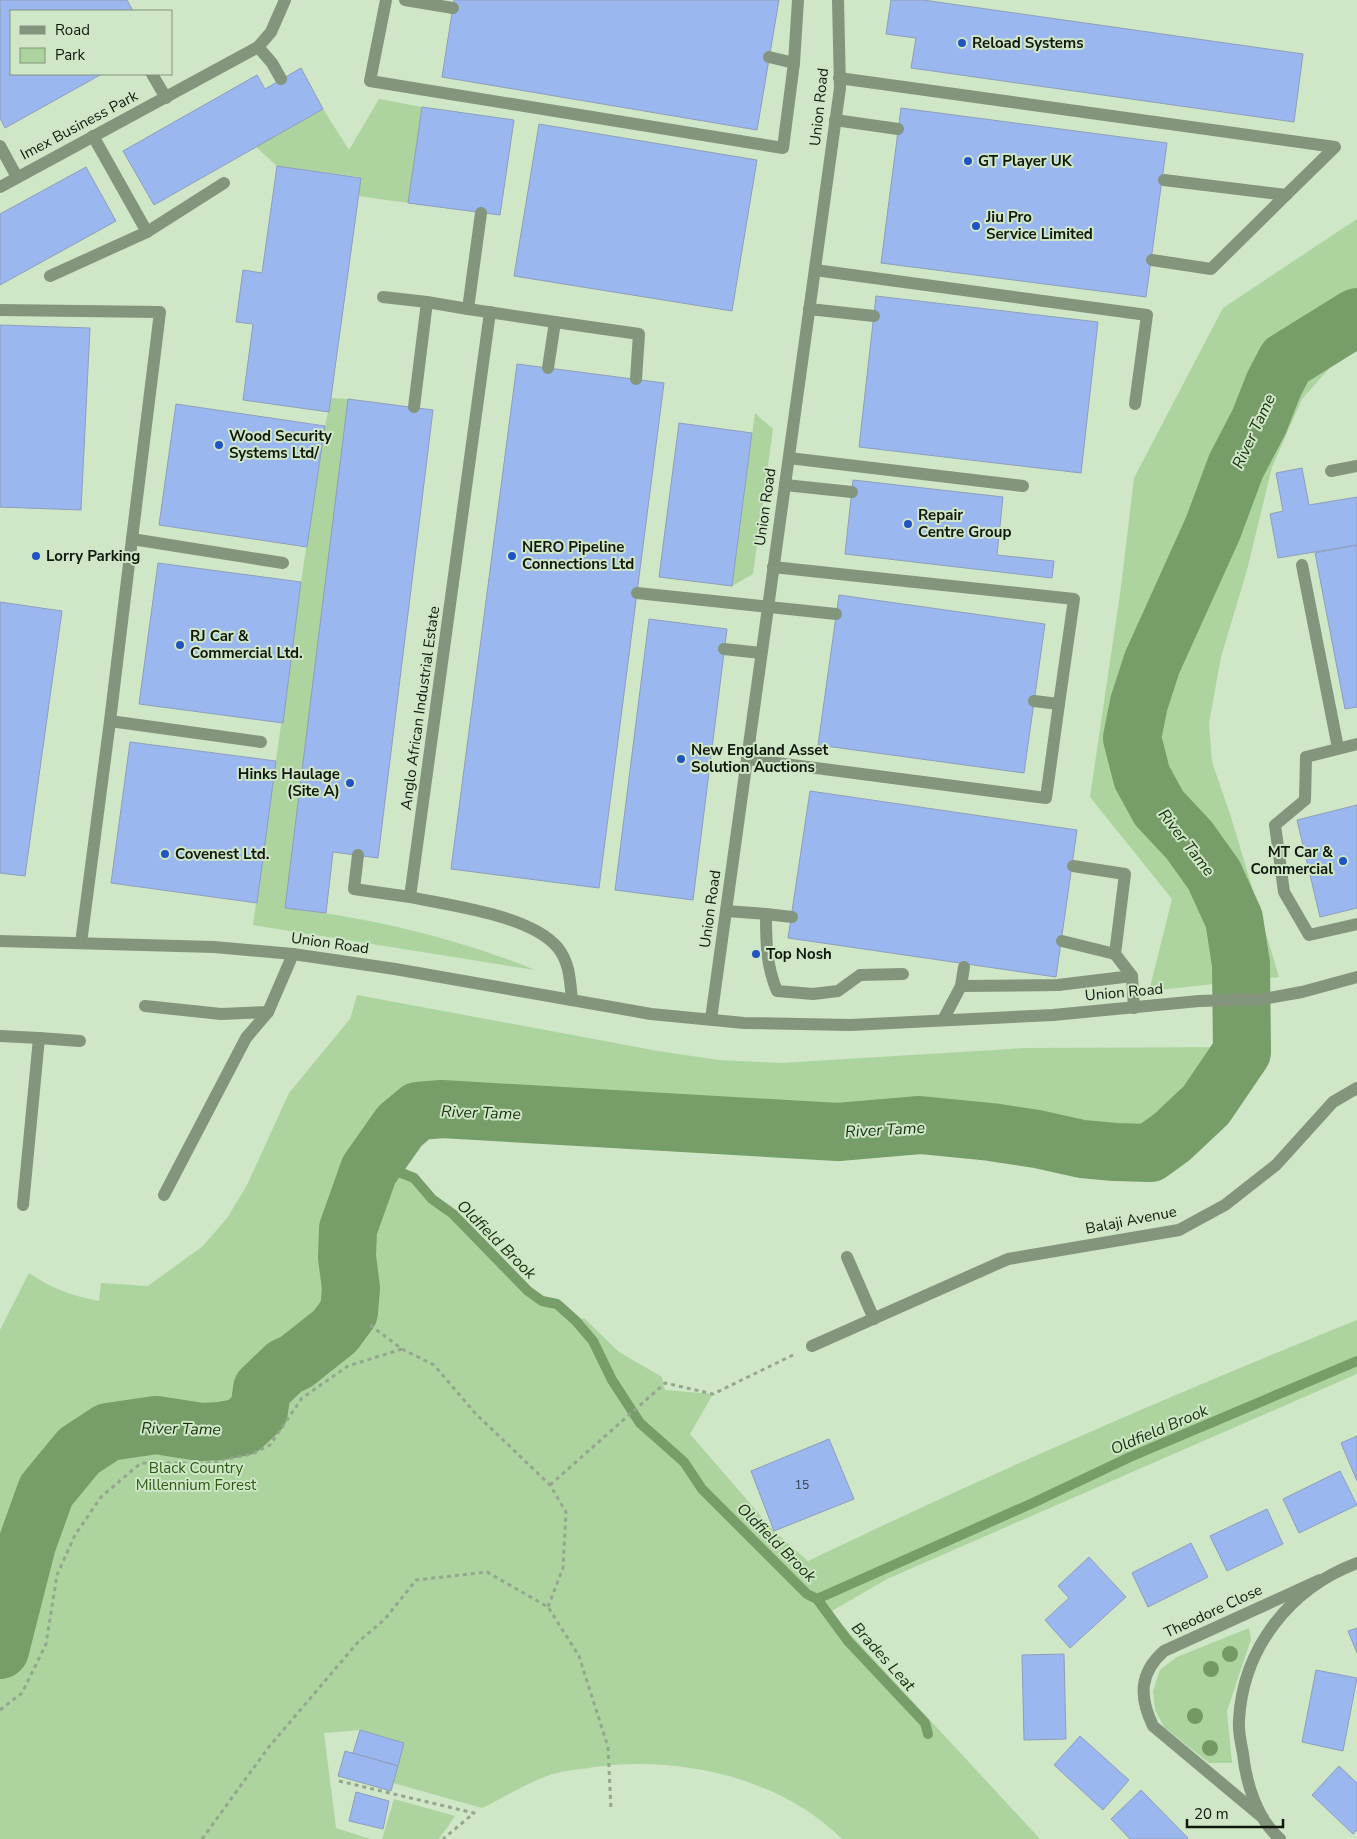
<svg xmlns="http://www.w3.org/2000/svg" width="1357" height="1839" font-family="'Nunito Sans',sans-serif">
  <rect width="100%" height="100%" fill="#cfe6c7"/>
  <g fill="#add49e">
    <polygon points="379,99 422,107 408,203 359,196 360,177 277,166 256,147 323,109 349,150"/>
    <polygon points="1357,219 1357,341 1334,363 1302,399 1272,467 1247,570 1221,657 1209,723 1212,762 1231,817 1279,977 1149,991 1172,899 1090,797 1121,587 1134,478 1223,308"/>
    <path d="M331 398 348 399 290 908C378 920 453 937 535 970L253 925 301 582 325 426Z"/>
    <polygon points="755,413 773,429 753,574 732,586"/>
    <path d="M357 995 658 1051 719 1060 781 1063 1025 1048 1247 1047 1206 1105 1172 1137 1150 1153 1082 1149 1037 1139 920 1125 838 1132 442 1109 418 1111 400 1126 369 1170H394L414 1178 432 1199 453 1214 528 1291 542 1301 557 1304 576 1321 584 1318 619 1352 662 1377 665 1390 713 1394 690 1434 774 1531 808 1561C989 1474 1171 1395 1357 1320V1374L887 1579 830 1612 1040 1839H842C778 1776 675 1754 588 1768 575 1770 559 1771 547 1776 525 1784 503 1798 482 1808L393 1783 404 1743 360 1730 324 1733 336 1828 370 1839H0V1330L29 1273C50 1288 73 1296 99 1301L101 1283 148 1286 203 1246 227 1218 247 1185 289 1093 350 1019Z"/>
    <polygon points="1249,1628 1251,1639 1227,1711 1232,1763 1209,1763 1164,1727 1155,1710 1153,1691 1160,1670 1177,1657"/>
    <polygon points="394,1799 455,1816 439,1839 382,1839"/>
  </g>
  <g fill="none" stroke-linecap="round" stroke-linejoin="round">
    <g stroke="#779d68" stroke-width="10">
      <polyline points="369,1170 394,1170 414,1178 432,1199 453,1214 528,1291 542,1301 557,1304 576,1321 593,1341 612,1380 640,1423 684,1462 702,1489 807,1594 817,1599 1035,1502 1130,1457 1357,1361"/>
      <polyline points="817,1599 848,1641 925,1723 928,1734"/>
    </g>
    <polyline stroke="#779d68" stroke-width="58" points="0,1650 27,1544 46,1491 79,1451 108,1432 156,1425 201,1432 221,1431 242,1427 259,1411 262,1389 285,1367 296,1362 335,1331 349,1312 351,1288 347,1257 348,1229 369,1170 400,1126 418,1111 442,1109 838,1132 920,1125 991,1132 1037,1139 1082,1149 1115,1152 1150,1153 1172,1137 1206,1105 1242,1052 1241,964 1234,919 1214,875 1189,840 1159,808 1142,777 1132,738 1139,703 1152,663 1213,528 1236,466 1259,422 1274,384 1286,361 1357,317"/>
  </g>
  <g fill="#9ab7ef" stroke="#8e9ebc">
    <polygon points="0,0 127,0 133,11 11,11 11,74 102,74 5,128 0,118"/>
    <polygon points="454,0 779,0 757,130 442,77"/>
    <polygon points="891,0 923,0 1303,54 1294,122 911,68 916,38 886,34"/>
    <polygon points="301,68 323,109 154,205 123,151 257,75 265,89"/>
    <polygon points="422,107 514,120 500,215 408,203"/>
    <polygon points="901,108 1167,143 1146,297 881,263"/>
    <polygon points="539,124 757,160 732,311 514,276"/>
    <polygon points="277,166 361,178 329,412 243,400 253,324 236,322 243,270 262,273"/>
    <polygon points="86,167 116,221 0,285 0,214"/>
    <polygon points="876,296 1098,322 1081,473 859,447"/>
    <polygon points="0,325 90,328 81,510 0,507"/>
    <polygon points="517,364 664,383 599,888 451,869"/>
    <polygon points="348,399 433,410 378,858 333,852 326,913 285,908"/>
    <polygon points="176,404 325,426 307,547 159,525"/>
    <polygon points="679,423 752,433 732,586 659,577"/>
    <polygon points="1302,468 1309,505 1357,497 1357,545 1278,558 1270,514 1283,511 1276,473"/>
    <polygon points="853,480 1003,497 997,555 1054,561 1052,578 845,554"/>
    <polygon points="1357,545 1357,707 1345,709 1315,553"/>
    <polygon points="158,563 301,582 283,723 139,704"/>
    <polygon points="839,595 1045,624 1024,773 818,745"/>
    <polygon points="0,602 62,611 25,876 0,873"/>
    <polygon points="649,619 727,629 693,900 615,890"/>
    <polygon points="130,742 276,761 257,903 111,883"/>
    <polygon points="810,791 1077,830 1056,977 788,938"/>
    <polygon points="1357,805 1357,908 1320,917 1297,820"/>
    <polygon points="1357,1436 1357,1481 1341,1443"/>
    <polygon points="829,1439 854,1499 774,1531 751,1471"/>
    <polygon points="1340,1471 1357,1505 1299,1533 1283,1499"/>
    <polygon points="1267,1509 1283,1544 1227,1571 1210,1536"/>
    <polygon points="1191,1543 1208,1577 1148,1607 1132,1573"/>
    <polygon points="1089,1557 1126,1597 1070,1648 1045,1620 1069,1598 1058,1586"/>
    <polygon points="1357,1628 1357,1653 1348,1631"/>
    <polygon points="1064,1654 1066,1739 1024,1740 1022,1655"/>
    <polygon points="1316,1670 1357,1678 1343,1751 1302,1742"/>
    <polygon points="360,1730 404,1743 398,1766 353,1753"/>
    <polygon points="1080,1736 1129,1780 1103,1810 1054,1765"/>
    <polygon points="345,1751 398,1766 391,1791 338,1776"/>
    <polygon points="1339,1766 1357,1783 1357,1830 1353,1834 1312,1795"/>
    <polygon points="1141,1790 1188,1838 1187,1839 1130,1839 1111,1819"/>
    <polygon points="356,1792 389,1801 383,1829 349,1821"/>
  </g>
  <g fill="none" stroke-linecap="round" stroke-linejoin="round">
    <g stroke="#94a78e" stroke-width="3" stroke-dasharray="4 4" stroke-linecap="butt">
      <polyline points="370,1325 402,1349 434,1365 475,1413 550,1485 566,1512 563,1568 548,1607"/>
      <polyline points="550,1485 665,1383 713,1394 793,1355"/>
      <polyline points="0,1710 22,1693 46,1644 57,1575 75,1535 101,1497 141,1463 208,1463 252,1454 270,1445 302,1398 348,1366 402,1349"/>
      <polyline points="339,1781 474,1813 443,1839"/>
      <polyline points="202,1839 268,1748 358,1642 385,1619 416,1580 487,1572 548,1607 579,1656 608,1747 611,1810"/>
    </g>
    <g stroke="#84957e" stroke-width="12">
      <polyline points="386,0 370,81 783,148 794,63 769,57"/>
      <polyline points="405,0 453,8"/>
      <polyline points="258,47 272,63 281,79"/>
      <polyline points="794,63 798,0"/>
      <polyline points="152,74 166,98"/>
      <polyline points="839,78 1335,147 1286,195"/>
      <polyline points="835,120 898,129"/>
      <polyline points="93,136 147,232"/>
      <polyline points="0,146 17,177"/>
      <polyline points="1152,260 1211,269 1286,195 1164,180"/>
      <polyline points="815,270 1147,315 1135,404"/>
      <polyline points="50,276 147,232 224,183"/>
      <polyline points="383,297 427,302 414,407"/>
      <polyline points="427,302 468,309 481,213"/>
      <polyline points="468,309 555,322 548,368"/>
      <polyline points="809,309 874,316"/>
      <polyline points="0,310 160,312 132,539 283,563"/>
      <path d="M490 312 410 897C451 906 531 915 558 948 570 963 570 982 572 1000"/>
      <polyline points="555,322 639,334 636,379"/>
      <polyline points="789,458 1023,486"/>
      <polyline points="1331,471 1357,466"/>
      <polyline points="785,485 852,492"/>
      <polyline points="132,539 110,721 261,742"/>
      <polyline points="1302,565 1338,748"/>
      <polyline points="773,567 1074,599 1059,704 1034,701"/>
      <polyline points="637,593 836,614"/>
      <polyline points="724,649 761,653"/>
      <polyline points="1306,757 1305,800 1275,825 1284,892 1309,935 1357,924"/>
      <polyline points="747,759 1046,798 1059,704"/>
      <polyline points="358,855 354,889 410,897"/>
      <path d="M726 911 766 914C766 941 766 965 777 991L813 994 838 991 860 975 903 974"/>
      <polyline points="766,914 792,917"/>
      <polyline points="1062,941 1115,954"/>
      <polyline points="81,943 110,721"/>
      <polyline points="1132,976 1134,1008"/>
      <polyline points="961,986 964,967"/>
      <polyline points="145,1006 221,1014 268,1012 246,1038 164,1195"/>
      <polyline points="268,1012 293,954"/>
      <polyline points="943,1020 961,986 1058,985 1132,976 1115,954 1125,874 1073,866"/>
      <polyline points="0,1036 39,1038"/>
      <polyline points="23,1205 39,1038 80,1041"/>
    </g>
    <g stroke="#84957e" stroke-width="12">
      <polyline points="0,187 258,47 271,32 285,0"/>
      <polyline points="1306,757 1357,744"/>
      <polyline points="0,941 214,947 293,954 395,969 651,1014 744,1023 851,1025 1053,1015 1199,1001 1263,999 1302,992 1357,977"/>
      <polyline points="711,1019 840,88 838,0"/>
      <polyline points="847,1257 874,1319"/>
      <polyline points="812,1346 1008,1259 1179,1230 1225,1205 1276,1165 1333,1102 1357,1088"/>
      <path d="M1263 1818 1153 1726C1139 1697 1139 1673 1164 1651L1320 1580"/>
      <path d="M1280 1839C1257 1819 1246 1783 1243 1754 1241 1743 1238 1731 1239 1720 1243 1648 1290 1588 1357 1563"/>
    </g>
  </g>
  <g fill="#749962">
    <circle cx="1230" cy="1654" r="8"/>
    <circle cx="1211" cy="1669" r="8"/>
    <circle cx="1195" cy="1716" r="8"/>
    <circle cx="1210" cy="1748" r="8"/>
  </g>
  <g fill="#2054c2" stroke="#cfe6c7" stroke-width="2">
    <circle cx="962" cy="43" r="5"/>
    <circle cx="968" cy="161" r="5"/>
    <circle cx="976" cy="226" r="5"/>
    <circle cx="219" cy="445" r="5"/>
    <circle cx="908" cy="524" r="5"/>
    <circle cx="36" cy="556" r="5"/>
    <circle cx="512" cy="556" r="5"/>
    <circle cx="180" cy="645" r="5"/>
    <circle cx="681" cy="759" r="5"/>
    <circle cx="350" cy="783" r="5"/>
    <circle cx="165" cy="854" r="5"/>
    <circle cx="1343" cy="861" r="5"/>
    <circle cx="756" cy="954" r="5"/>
  </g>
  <g text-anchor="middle" stroke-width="4" stroke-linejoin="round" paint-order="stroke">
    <g font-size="12" fill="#324046">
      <text x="802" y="1489">15</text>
    </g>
    <g font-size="15" font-weight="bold" fill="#10180d" stroke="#cfe6c7" text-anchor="start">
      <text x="972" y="48">Reload Systems</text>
      <text x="978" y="166">GT Player UK</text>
      <text x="986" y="222">Jiu Pro<tspan x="986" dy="17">Service Limited</tspan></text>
      <text x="229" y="441">Wood Security<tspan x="229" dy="17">Systems Ltd/</tspan></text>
      <text x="918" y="520">Repair<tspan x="918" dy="17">Centre Group</tspan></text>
      <text x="522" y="552">NERO Pipeline<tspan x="522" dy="17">Connections Ltd</tspan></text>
      <text x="46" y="561">Lorry Parking</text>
      <text x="190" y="641">RJ Car &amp;<tspan x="190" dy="17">Commercial Ltd.</tspan></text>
      <text x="691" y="755">New England Asset<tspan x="691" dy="17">Solution Auctions</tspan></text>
      <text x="340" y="779" text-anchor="end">Hinks Haulage<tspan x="340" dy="17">(Site A)</tspan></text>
      <text x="1333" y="857" text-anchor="end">MT Car &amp;<tspan x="1333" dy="17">Commercial</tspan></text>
      <text x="175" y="859">Covenest Ltd.</text>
      <text x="766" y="959">Top Nosh</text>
    </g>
    <g font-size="15" fill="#10180d" stroke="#cfe6c7">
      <text transform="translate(819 107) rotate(-84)" y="5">Union Road</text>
      <text transform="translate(79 125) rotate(-28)" y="5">Imex Business Park</text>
      <text transform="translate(765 507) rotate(-82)" y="5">Union Road</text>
      <text transform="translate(420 708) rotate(-82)" y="5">Anglo African Industrial Estate</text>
      <text transform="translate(710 909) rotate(-82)" y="5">Union Road</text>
      <text transform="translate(330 943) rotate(8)" y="5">Union Road</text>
      <text transform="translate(1124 992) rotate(-5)" y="5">Union Road</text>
      <text transform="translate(1131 1220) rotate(-11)" y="5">Balaji Avenue</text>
      <text transform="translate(1213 1611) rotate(-25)" y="5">Theodore Close</text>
    </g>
    <g font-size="15" fill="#2a5a0f" stroke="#cfe6c7">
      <text x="196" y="1473">Black Country<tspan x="196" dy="17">Millennium Forest</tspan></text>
    </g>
    <g font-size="16" font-style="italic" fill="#17310b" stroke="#cfe6c7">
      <text transform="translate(1253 431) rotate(-65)" y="6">River Tame</text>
      <text transform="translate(1187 842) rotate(52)" y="6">River Tame</text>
      <text transform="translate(481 1112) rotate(2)" y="6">River Tame</text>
      <text transform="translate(885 1129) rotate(-3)" y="6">River Tame</text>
      <text transform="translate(497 1239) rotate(45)" y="6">Oldfield Brook</text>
      <text transform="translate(181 1428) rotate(1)" y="6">River Tame</text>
      <text transform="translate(1159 1429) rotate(-23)" y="6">Oldfield Brook</text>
      <text transform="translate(777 1542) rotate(45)" y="6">Oldfield Brook</text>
      <text transform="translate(884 1656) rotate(48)" y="6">Brades Leat</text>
    </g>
  </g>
  <rect x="10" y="10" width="162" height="65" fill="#cfe6c7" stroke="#83947d"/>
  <rect x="20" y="26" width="25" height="8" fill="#84957e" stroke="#83947d"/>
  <text x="55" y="35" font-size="15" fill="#10180d">Road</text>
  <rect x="20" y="48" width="25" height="15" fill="#add49e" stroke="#83947d"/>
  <text x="55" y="60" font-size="15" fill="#10180d">Park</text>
  <path d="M1187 1819v8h96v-8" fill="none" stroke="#10180d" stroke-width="2.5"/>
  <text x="1194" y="1819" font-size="15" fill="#10180d" stroke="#cfe6c7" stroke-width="4" paint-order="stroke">20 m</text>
</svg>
